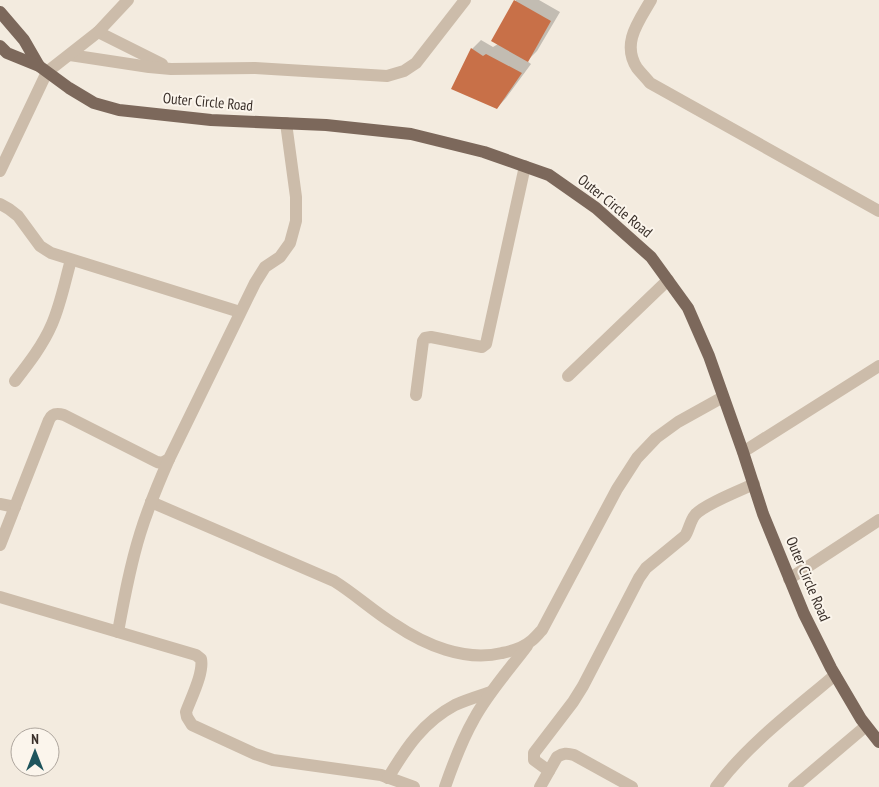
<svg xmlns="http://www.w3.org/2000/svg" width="879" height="787" font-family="'PT Sans Narrow',sans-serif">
  <rect width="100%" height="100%" fill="#f3ebdf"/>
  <polygon fill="#0003" points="516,0 539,0 560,12 537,51 527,61 531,64 506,98 497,108 472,49 481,40 493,47 498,44"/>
  <g fill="#c87048">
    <polygon points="514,0 551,21 528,62 491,41"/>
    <polygon points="471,48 483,56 486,54 522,73 497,109 451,89"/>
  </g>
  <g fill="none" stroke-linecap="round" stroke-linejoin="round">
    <g stroke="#ccbcaa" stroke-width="12">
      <path d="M651 0C639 21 621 43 637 68 641 73 646 78 650 83L879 211"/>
      <polyline points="98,32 162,64"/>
      <polyline points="70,55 149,67 171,69 255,68 387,76 404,71 416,63 465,0"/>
      <polyline points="0,171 47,72 98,32 128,0"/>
      <polyline points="0,204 9,209 18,216 40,246 51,253 240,312"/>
      <polyline points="568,376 668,280"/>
      <path d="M15 381C29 363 43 345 52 324 61 303 65 281 71 260"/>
      <polyline points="416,395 423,341 425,338 431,337 482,347 486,344 525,166"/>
      <polyline points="743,452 879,366"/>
      <path d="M151 502 334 581C355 594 373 611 394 624 425 645 465 662 502 653 512 651 523 648 531 641 535 638 538 634 542 630L617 489 637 458 656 438 678 422 723 397"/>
      <polyline points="0,504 15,507"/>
      <path d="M0 545 49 420C52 413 57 413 64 415L157 462 162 463 169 459 255 283 265 267 280 257 290 243 296 221V197L286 123"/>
      <polyline points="789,579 879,520"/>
      <path d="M0 597 118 632C124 599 130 566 140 534 148 508 158 484 169 459"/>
      <path d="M118 632 196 655 201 659C204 673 191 698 186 712L187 717 192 725 255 754 273 760 381 775 414 787"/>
      <path d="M549 771 534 760V753L573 702 583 686 639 578 646 568 685 536C689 530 690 521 695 515 703 505 741 490 754 484"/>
      <path d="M388 778C406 748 423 722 455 705 466 700 479 696 491 692"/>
      <path d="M445 787C453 764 462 740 474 719 488 693 509 670 527 646"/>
      <path d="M540 787 557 757C563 753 567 753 574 755L632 787"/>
      <path d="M716 787C748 744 794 710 835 675"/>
      <polyline points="794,787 866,726"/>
    </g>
    <g stroke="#7c685b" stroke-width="12">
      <polyline points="0,12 24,40 39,66"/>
      <polyline points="0,46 7,53 39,66 69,88 94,103 119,110 211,120 326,125 411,134 484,152 549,175 596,208 651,257 688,308 709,356 743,452 763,514 804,614 831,668 861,719 879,742"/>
    </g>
  </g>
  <g text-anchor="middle" stroke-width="4" stroke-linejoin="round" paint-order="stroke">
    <g font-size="15" fill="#3a302a" stroke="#fbf5ec">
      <text transform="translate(208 102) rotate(5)" y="5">Outer Circle Road</text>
      <text transform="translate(615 206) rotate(39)" y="5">Outer Circle Road</text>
      <text transform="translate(808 579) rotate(67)" y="5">Outer Circle Road</text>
    </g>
  </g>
  <g transform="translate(35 752)"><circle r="24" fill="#fbf5ec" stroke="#aea69e"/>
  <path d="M0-4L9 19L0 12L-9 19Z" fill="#1e545c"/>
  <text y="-8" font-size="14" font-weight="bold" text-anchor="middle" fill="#3a302a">N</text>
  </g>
</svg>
